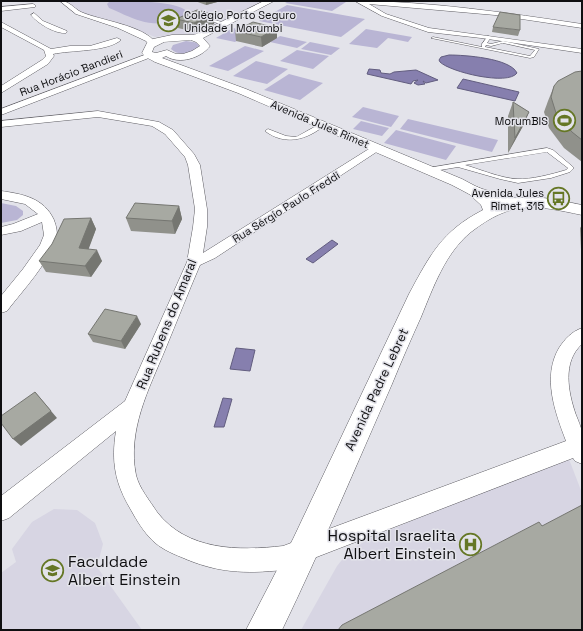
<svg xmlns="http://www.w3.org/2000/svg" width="583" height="631" font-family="'Space Grotesk',sans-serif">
  <rect width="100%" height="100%" fill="#e3e3ea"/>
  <g fill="#d7d5e3">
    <polygon points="67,1 265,1 196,34 177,34 155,37 119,23 85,14 76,9"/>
    <polygon points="567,454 582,493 582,630 301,630 337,566 350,550 369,539"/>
    <polygon points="54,509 77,510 95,523 103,544 97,567 142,630 1,630 1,573 16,562 12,549 32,522"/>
  </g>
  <g fill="#b9b5d4">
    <path d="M110 1C125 1 182 0 188 13 179 25 153 25 141 21 130 18 119 12 109 8L107 4Z"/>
    <polygon points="289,1 343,1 346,2 332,11 285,3"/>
    <polygon points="287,5 365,19 341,37 259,21"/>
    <polygon points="233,28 251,32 235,42 216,38"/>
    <polygon points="366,29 412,37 408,42 388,38 377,48 349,44"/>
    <polygon points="280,36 307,42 297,48 270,42"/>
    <path d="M186 41 199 43 203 46C193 52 180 58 171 49L173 45Z"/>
    <polygon points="310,42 340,48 331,55 301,49"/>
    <polygon points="245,46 264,51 228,71 209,66"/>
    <polygon points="297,50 329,56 313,69 280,61"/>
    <polygon points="256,61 288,69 267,84 233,76"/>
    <polygon points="289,74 323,83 300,100 264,90"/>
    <polygon points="363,107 399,116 391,127 352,117"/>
    <polygon points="408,119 498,140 492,152 400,129"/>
    <polygon points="361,121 389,128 382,136 353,129"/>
    <polygon points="396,130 456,146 446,160 384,143"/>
    <polygon points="1,203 16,206 23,211 23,215 17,220 1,223"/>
  </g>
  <g fill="#867fae" stroke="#625d7f">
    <path d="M449 55C464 55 510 58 517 73 508 86 450 72 440 62L439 60 441 57Z"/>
    <polygon points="369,69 380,70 381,73 390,74 394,72 416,70 438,80 426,83 423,81 425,84 418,85 414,83 418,80 413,81 411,84 367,74"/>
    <polygon points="463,79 519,92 515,101 457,88"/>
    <polygon points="332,240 338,244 313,263 306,259"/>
    <polygon points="236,348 255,350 250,371 230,369"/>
    <polygon points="223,398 232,399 224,427 214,427"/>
  </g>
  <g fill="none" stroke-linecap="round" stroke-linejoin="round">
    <defs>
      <g id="service">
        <polygon points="203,17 226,23 227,24 225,25 202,19"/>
        <path d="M488 36 491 37 487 43 491 44 503 41 539 49 534 57 530 58 431 38 433 37 482 47V44ZM503 43 535 50 530 56 485 47 486 45 491 46Z"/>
        <path d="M320 124 325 125C307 140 285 146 265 131L268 129 286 136 296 137Z"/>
        <path d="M547 148 553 150 573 167V169L570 172 551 178 518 183 500 179 458 167 428 172 425 170 428 168ZM547 152 568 168 566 170C553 174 530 180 517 179 500 178 482 170 465 165Z"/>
      </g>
      <g id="minor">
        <path d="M60 1C70 1 73 8 81 12 102 21 143 25 156 43L152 45H149L146 41 118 28 76 14Z"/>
        <path d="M355 1C430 1 507 13 582 24V28L495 15 369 4 386 14 429 28 582 49V53L481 38 428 32 382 16Z"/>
        <polygon points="33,4 35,5 35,7 1,11 1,7"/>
        <path d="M34 13 43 21 67 31 66 33C55 34 37 23 31 15Z"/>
        <path d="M1 22 51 49 70 46H90L117 38 121 40C107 52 71 50 53 54L54 56 48 64 1 93V86L42 60 46 56 44 50 1 27Z"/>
        <polygon points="147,54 153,54 154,56 1,115 1,109"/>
        <path d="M98 111 159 122 173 130 194 154 200 165 207 209V227L203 253 372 147 376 146 381 149 215 258 200 265C188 293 177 321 165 350 149 389 127 430 136 475 139 488 150 501 157 512 187 551 239 551 283 546L566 441C555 412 542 377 559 348 565 339 571 332 582 328V344C562 362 568 392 576 415 578 420 581 427 582 432 583 443 582 454 582 464L575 461 573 458 283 570C245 574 217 573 181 557 171 553 160 548 152 540 144 532 137 521 131 510 115 483 111 462 116 431L9 518 1 521V496L125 401 187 262 193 227 195 209 188 165 185 157 165 134 152 126 98 117 1 127V121Z"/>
        <path d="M1 191C23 194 44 198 54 220 56 226 58 232 56 238 48 264 23 290 7 311L1 313V296L23 269 40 245 44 235 42 222 21 231 1 235V227L13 224 38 214 25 204 1 199Z"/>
      </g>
      <path id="tertiary" d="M264 1H274L203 38 210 46C201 58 179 65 166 56L162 58 246 89 462 179 479 188 521 200 523 203 521 206 515 208 469 194 452 185 238 93 155 62C150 59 146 58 142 53L147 43 153 39 172 35H194ZM191 40 196 42 200 46 192 51 183 54H176L167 50 156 53 152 52 154 47 164 42Z"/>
      <path id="secondary" d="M474 186C483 188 492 195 497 203 526 192 553 199 582 205V215C535 205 512 200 471 232 445 253 433 288 421 317 411 339 401 362 392 384 356 466 321 549 282 630H246L293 539 409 294C430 255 442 231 483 210L481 205 466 191 468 187Z"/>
    </defs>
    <use href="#service" stroke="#5e5d63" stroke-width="1"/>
    <use href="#minor" stroke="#5e5d63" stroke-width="1"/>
    <use href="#tertiary" stroke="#5e5d63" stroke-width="1"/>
    <use href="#secondary" stroke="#5e5d63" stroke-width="1"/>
    <use href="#service" fill="#fff" fill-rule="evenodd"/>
    <use href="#minor" fill="#fff" fill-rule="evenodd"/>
    <use href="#tertiary" fill="#fff" fill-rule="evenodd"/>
    <use href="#secondary" fill="#fff" fill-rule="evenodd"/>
  </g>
  <g fill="#90918b">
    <polygon points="195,1 221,1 206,5"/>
    <polygon points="213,14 214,24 195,32 178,28 176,19"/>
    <polygon points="493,27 520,30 518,36 492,32"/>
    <polygon points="277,28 277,38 262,47 236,41 235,31"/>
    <polygon points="582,71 582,162 564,148 549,128 544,112 548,101 554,86"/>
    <polygon points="513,102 529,112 523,126 508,153 508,116"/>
    <polygon points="179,206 182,219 175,234 131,231 126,218"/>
    <polygon points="91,218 96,229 88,249 102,261 91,277 46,272 39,261"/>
    <polygon points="582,225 582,249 581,249 580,228"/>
    <polygon points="141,324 125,349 93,342 88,334"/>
  </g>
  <g fill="#757671">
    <polygon points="206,1 221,1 206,5"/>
    <polygon points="213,14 214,24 195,32 194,23"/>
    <polygon points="277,28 277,38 262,47 261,37"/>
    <polygon points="529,112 523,126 508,153 515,138"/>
    <polygon points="179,206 182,219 175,234 172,221"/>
    <polygon points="91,218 96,229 85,259 79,248"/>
    <polygon points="97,250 102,261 91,277 85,266"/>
    <polygon points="137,316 141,324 125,349 121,341"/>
    <polygon points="35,392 57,418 21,446 13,439"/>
  </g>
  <g fill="#a7a9a2" stroke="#757671">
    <polygon points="197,10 213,14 194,23 176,19"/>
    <polygon points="500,12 520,15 520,30 493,27"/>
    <polygon points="253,22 277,28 261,37 235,31"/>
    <polygon points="582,71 582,140 572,132 556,113 551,97 554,86 558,81 575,72"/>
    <polygon points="513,102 529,112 515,138"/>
    <polygon points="135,203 179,206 172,221 126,218"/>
    <polygon points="91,218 79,248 97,250 85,266 39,261 52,244 64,219"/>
    <polygon points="105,309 137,316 121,341 88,334"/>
    <polygon points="35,392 51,411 13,439 1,423 1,416"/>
    <polygon points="582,505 582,630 338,630 342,625 539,522 542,526"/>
  </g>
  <defs>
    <symbol id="school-ring" viewBox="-11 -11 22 22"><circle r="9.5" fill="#e3e3ea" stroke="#657725" stroke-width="1.5"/><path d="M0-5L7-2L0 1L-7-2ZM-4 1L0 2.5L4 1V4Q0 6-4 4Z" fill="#657725"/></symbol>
    <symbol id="stadium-ring" viewBox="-11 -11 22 22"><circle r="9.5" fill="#e3e3ea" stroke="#657725" stroke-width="1.5"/><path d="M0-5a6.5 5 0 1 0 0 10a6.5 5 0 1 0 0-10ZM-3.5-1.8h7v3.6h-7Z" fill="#657725"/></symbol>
    <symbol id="bus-ring" viewBox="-11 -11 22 22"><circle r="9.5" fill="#e3e3ea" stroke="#657725" stroke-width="1.5"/><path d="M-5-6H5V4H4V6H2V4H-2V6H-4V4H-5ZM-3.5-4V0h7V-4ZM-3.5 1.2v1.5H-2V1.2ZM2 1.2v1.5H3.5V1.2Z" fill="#657725"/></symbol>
    <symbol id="hospital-ring" viewBox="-11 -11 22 22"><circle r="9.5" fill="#e3e3ea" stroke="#657725" stroke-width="1.5"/><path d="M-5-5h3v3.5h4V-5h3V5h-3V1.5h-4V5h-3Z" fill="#657725"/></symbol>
    <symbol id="university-ring" viewBox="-11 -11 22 22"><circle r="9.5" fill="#e3e3ea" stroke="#657725" stroke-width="1.5"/><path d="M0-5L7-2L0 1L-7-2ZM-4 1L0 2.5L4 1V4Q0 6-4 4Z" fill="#657725"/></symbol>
  </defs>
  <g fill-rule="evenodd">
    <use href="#school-ring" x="156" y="8" width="25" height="25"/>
    <use href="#stadium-ring" x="552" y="108" width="25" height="25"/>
    <use href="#bus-ring" x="546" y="186" width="25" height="25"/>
    <use href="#hospital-ring" x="458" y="532" width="25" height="25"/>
    <use href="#university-ring" x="40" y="558" width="25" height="25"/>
  </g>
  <g text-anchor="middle" stroke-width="3" stroke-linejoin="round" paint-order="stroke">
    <g font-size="11" fill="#0f0f11" stroke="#e3e3ea" text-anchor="end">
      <text x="184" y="19" text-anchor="start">Colégio Porto Seguro<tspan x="184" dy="13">Unidade I Morumbi</tspan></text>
      <text x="548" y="125">MorumBIS</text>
      <text x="544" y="197">Avenida Jules<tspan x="544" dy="13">Rimet, 315</tspan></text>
    </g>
    <g font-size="11" fill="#0f0f11" stroke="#e3e3ea">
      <text transform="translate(71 73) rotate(-21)" y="4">Rua Horácio Bandieri</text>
      <text transform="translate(320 124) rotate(23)" y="4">Avenida Jules Rimet</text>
      <text transform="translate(286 207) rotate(-32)" y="4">Rua Sérgio Paulo Freddi</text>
    </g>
    <g font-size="13" fill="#0f0f11" stroke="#e3e3ea">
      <text transform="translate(166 324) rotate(-68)" y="5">Rua Rubens do Amaral</text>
      <text transform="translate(376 389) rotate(-65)" y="5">Avenida Padre Lebret</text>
    </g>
    <g font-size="16" fill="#0f0f11" stroke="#e3e3ea" text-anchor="end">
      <text x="456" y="541">Hospital Israelita<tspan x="456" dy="18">Albert Einstein</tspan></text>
      <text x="68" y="567" text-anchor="start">Faculdade<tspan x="68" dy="18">Albert Einstein</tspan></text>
    </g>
  </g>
  <rect width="583" height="631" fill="none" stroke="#0f0f11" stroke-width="4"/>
</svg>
